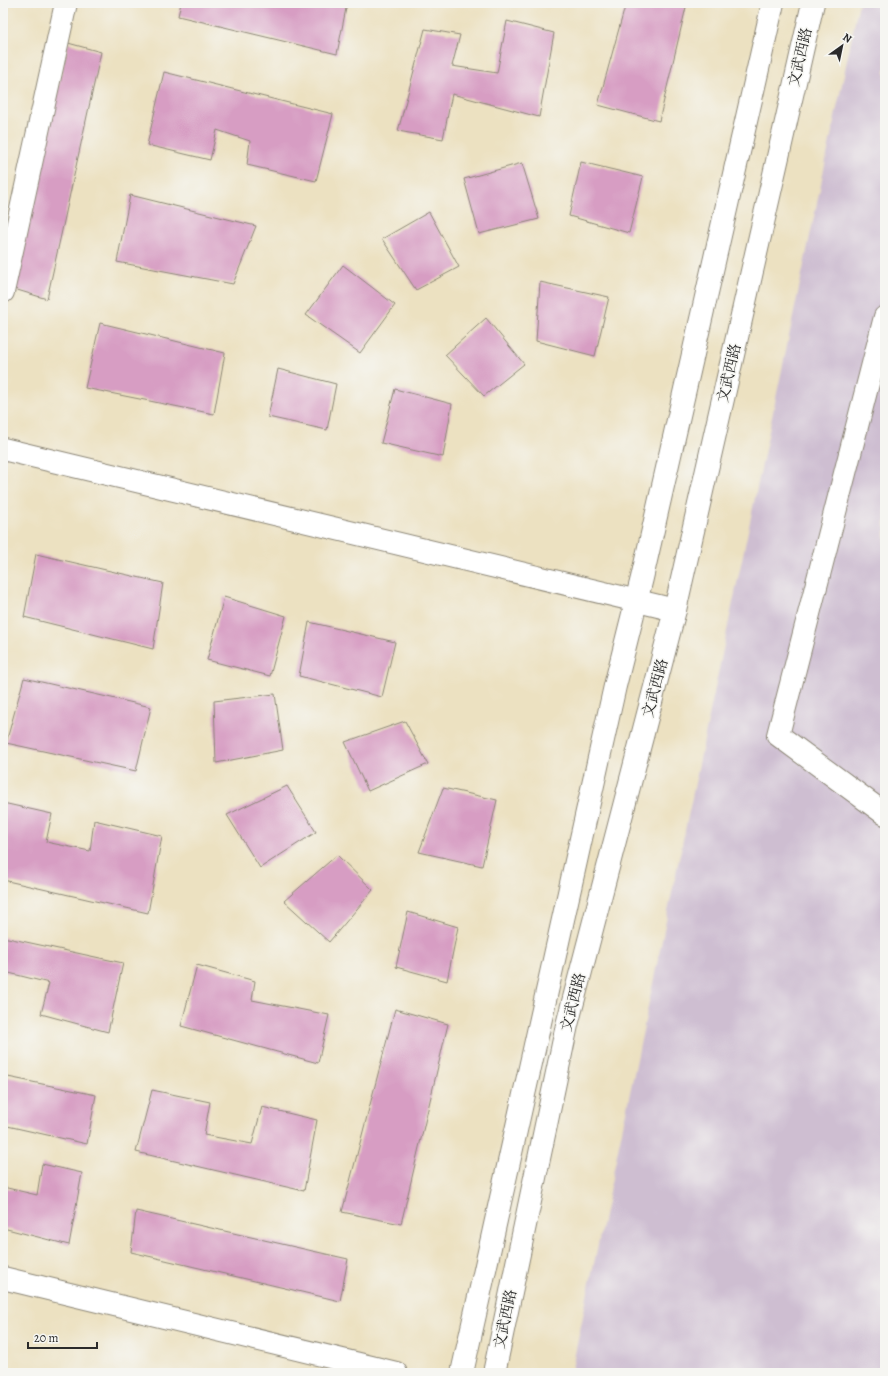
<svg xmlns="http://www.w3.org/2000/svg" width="888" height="1376" font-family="Alegreya,'Noto Serif SC',serif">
  <rect width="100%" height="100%" fill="#f6f6f2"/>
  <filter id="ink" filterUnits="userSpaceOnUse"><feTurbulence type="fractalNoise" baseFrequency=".025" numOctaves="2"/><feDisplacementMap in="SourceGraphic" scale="8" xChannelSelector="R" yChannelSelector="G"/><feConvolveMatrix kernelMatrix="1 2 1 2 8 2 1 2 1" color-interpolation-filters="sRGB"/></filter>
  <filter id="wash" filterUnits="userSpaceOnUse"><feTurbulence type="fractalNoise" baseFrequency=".012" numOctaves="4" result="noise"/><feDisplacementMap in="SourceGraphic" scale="16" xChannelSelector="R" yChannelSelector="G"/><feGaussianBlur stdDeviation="0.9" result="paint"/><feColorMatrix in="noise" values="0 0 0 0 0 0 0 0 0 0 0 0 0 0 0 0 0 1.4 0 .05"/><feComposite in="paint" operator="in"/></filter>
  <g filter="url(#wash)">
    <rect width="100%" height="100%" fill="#ece1c1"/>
    <polygon fill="#cebed1" points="859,3 885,3 885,1373 571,1373"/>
    <g id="blocks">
      <g fill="#d79dc3">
        <polygon points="181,3 347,3 337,54 178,16"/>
        <polygon points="626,3 687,3 659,121 598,105"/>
        <polygon points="507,21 554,33 539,117 452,94 443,139 398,131 425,29 460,35 452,66 497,73"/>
        <polygon points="68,43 101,52 47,299 14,289"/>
        <polygon points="164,72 333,114 316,181 247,165 250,141 217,130 210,160 147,145"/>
        <polygon points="581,162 643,177 629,233 569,216"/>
        <polygon points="522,163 539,219 479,234 464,179"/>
        <polygon points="130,195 256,226 233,284 117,262"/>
        <polygon points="429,212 459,267 416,290 382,239"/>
        <polygon points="343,265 395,305 360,353 306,315"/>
        <polygon points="540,282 609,297 595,356 536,341"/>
        <polygon points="486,318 524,364 484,396 445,355"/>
        <polygon points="100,323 225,353 214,414 85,388"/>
        <polygon points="278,369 336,384 327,430 268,417"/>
        <polygon points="395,389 452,404 443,457 381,443"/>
        <polygon points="36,554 163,583 153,649 24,617"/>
        <polygon points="224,597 286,616 270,676 207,660"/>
        <polygon points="309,622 395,642 382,697 299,676"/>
        <polygon points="24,678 151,707 136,771 6,743"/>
        <polygon points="275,694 283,750 216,763 214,701"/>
        <polygon points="405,721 428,764 368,791 345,742"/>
        <polygon points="287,786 316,832 260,868 227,815"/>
        <polygon points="443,788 497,800 482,866 419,852"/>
        <polygon points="3,803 52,814 46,842 90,851 94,820 162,836 148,913 3,880"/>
        <polygon points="337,855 373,890 329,942 284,901"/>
        <polygon points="408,912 458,927 447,981 396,967"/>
        <polygon points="3,937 123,963 108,1032 41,1014 49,983 5,972 3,978"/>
        <polygon points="197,965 255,981 252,1000 329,1015 318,1063 181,1026"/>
        <polygon points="395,1009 448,1024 401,1224 342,1212"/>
        <polygon points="3,1076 96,1095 87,1144 3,1125"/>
        <polygon points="152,1090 210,1102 204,1135 252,1144 262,1107 317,1120 304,1191 136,1152"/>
        <polygon points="42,1164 82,1173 69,1245 3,1228 3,1187 37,1195"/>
        <polygon points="136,1211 348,1259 340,1301 131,1252"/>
      </g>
    </g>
  </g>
  <g filter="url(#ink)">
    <use href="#blocks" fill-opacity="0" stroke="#8c8676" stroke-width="1"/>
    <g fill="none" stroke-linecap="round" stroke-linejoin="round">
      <defs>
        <g id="minor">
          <polyline points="3,292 66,3"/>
          <polyline points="885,317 778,735 885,814"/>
          <polyline points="3,449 675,610"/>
          <polyline points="3,1278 396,1373"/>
          <polyline points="462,1373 615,686 642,578 773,3"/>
          <polyline points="494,1373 567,1025 675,610 813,3"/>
        </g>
      </defs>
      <use href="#minor" stroke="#8c8676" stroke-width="24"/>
      <use href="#minor" stroke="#fff" stroke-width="22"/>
    </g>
  </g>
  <g text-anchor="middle" stroke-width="3" stroke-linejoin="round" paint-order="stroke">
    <g font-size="15" fill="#2b2b2b" stroke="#f6f6f2">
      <text transform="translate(800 57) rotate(-77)" y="5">文武西路</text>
      <text transform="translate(729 373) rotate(-77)" y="5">文武西路</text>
      <text transform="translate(655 688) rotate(-75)" y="5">文武西路</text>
      <text transform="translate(573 1002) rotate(-76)" y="5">文武西路</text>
      <text transform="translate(505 1319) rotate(-78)" y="5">文武西路</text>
    </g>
  </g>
  <rect width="888" height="1376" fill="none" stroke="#f6f6f2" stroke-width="16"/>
  <g transform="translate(842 46) rotate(33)" stroke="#f6f6f2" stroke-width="3" paint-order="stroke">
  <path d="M0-3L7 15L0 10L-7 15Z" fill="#2b2b2b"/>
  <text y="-6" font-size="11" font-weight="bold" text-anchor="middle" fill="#2b2b2b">N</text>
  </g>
  <path d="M28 1342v6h69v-6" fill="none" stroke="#2b2b2b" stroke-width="2"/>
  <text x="34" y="1342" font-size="12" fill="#2b2b2b" stroke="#f6f6f2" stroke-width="3" paint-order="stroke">20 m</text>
</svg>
